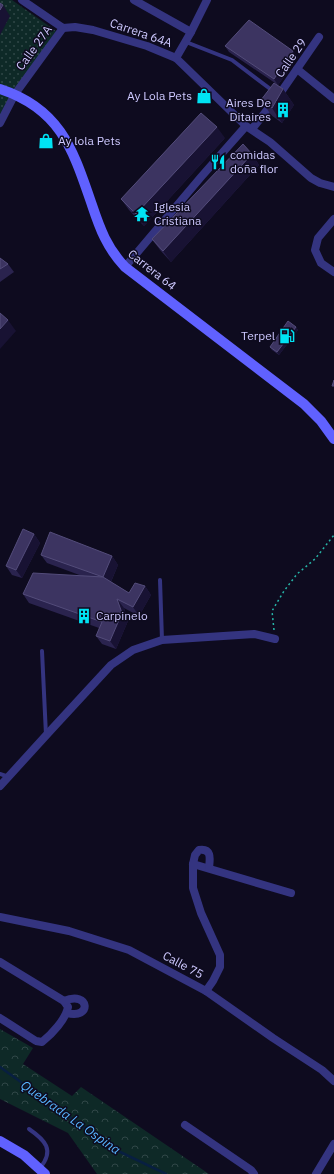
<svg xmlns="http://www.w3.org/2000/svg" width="334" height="1174" font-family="'IBM Plex Sans',sans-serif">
  <defs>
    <pattern id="grass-dots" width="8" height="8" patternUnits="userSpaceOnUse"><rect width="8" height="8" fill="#0e2927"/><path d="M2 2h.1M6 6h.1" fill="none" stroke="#304747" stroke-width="1.8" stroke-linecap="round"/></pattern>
    <pattern id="forest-crowns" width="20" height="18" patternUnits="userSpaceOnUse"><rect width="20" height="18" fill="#0e2927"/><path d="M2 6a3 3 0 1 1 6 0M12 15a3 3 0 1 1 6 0" fill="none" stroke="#304747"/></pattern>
  </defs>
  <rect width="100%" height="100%" fill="#0e0b1f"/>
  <polygon fill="url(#grass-dots)" points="0,0 12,0 56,31 0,119"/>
  <polygon fill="url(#forest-crowns)" points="0,1029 33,1048 23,1064 72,1096 81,1087 209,1174 97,1174 68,1133 0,1099"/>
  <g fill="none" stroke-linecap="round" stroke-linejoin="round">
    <polyline stroke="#081f41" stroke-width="2.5" points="0,1067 114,1149 166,1174"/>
    <polyline stroke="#27b5a8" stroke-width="1.5" stroke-dasharray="2 3" stroke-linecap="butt" points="274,630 272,611 284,591 297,574 315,559 334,535"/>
    <g stroke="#343480" stroke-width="4">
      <polyline points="186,42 232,60 273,91"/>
      <polyline points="160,580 162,640"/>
      <polyline points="42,651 46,735"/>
      <polyline points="0,774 9,777"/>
      <path d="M29 1129C45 1140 55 1150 40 1168"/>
    </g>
    <g stroke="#343480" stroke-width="8">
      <polyline points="22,0 63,28 75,27 93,30 147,46 176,58 246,126 270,142 311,178 320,183 334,187"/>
      <polyline points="134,0 191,32"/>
      <polyline points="176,58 191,32 207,0"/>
      <polyline points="297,69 334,99"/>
      <polyline points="0,123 15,94 63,28"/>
      <polyline points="252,129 279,95 319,37"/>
      <polyline points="334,219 318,238 315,250 321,263 334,272"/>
      <polyline points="125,267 201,177 246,126"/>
      <polyline points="0,786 51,730 111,665 133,650 162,640 254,634 275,639"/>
      <polyline points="193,864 291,893"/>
      <polyline points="0,917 69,931 129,950 206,991 273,1038 322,1070 334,1081"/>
      <path d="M0 962 64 1001 68 1007C66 1019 52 1034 42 1042L36 1041 0 1018"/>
      <path d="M206 991 213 981 220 967V955L201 913 193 888V864L195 855 199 850C212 848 210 859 209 868"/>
      <path d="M64 1001C90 990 92 1020 67 1013"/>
      <polyline points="185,1125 251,1170 254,1174"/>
      <polyline points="316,1174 334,1144"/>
    </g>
    <g stroke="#6061ff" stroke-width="10">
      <path d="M0 89C61 109 73 150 92 205 100 229 107 248 125 267L304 404 321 421 334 439"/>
      <polyline points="0,1141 24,1155 45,1174"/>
    </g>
  </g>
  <g fill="#2a234e">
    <polygon points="225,46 298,57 278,85 229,52"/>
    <polygon points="283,89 294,105 282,123 271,115 261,100"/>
    <polygon points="225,138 144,226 129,210 121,199"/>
    <polygon points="252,154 259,165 171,262 160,250 152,239"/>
    <polygon points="0,258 8,264 14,272 0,282"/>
    <polygon points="296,327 298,330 279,355 272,350 270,347"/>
    <polygon points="34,534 40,543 22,578 12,575 6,566"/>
    <polygon points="41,555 112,556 118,565 111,582 129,593 145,586 151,595 139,616 124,608 128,621 116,649 102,644 96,636 99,628 29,603 23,594 82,576 47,563"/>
  </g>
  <g fill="#181233">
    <polygon points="3,5 10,16 0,35 0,10"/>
    <polygon points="293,51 298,57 278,85 274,79"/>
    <polygon points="283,89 294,105 282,123 272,108"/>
    <polygon points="217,127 225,138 144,226 136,214"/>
    <polygon points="252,154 259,165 171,262 163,251"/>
    <polygon points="8,320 16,331 0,349 0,329"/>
    <polygon points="296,327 298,330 279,355 277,352"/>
    <polygon points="34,534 40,543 22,578 16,570"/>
    <polygon points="112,556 118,565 109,586 103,577"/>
    <polygon points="145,586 151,595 139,616 133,607"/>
    <polygon points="117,599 124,608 128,621 116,649 110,641"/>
  </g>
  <g fill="#3c3461" stroke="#534c7a">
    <polygon points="0,3 3,5 0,10"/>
    <polygon points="249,20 293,51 274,79 225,46"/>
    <polygon points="274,83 283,89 272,108 261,100"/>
    <polygon points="201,113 217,127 136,214 121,199"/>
    <polygon points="243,144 252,154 163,251 152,239"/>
    <polygon points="0,258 8,264 0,269"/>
    <polygon points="0,313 8,320 0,329"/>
    <polygon points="288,321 296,327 277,352 270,347"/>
    <polygon points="334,380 334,386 332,386"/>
    <polygon points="23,529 34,534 16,570 6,566"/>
    <polygon points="50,532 112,556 103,577 41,555"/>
    <polygon points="33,573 103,577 129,593 135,583 145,586 133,607 117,599 122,613 110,641 96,636 102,622 23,594"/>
  </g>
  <defs>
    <symbol id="shop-bare" viewBox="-9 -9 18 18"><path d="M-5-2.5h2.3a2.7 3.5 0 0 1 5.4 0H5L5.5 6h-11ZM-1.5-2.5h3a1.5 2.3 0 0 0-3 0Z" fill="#00e3f4" stroke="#0e0b1f" stroke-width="2.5" paint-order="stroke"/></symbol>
    <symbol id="building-bare" viewBox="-9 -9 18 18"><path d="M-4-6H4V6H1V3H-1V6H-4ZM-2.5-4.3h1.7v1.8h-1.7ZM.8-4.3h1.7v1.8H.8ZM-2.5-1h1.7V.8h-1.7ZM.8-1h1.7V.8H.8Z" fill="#00e3f4" stroke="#0e0b1f" stroke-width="2.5" paint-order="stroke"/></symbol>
    <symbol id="restaurant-bare" viewBox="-9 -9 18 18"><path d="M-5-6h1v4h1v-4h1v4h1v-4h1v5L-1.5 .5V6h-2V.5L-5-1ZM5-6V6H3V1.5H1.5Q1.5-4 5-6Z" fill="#00e3f4" stroke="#0e0b1f" stroke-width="2.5" paint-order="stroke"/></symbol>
    <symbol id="temple-bare" viewBox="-9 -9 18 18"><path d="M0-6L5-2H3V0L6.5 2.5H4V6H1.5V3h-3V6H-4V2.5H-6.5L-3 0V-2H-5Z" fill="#00e3f4" stroke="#0e0b1f" stroke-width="2.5" paint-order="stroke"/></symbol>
    <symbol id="fuel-bare" viewBox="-9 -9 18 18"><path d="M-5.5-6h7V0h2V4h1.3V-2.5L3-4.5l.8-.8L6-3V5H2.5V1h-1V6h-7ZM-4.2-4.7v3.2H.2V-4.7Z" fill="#00e3f4" stroke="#0e0b1f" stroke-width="2.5" paint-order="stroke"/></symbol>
  </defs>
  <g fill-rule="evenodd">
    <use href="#shop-bare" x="193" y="85" width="22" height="22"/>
    <use href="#building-bare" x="272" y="99" width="22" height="22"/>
    <use href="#shop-bare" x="35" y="130" width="22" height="22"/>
    <use href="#restaurant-bare" x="207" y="151" width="22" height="22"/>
    <use href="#temple-bare" x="131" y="203" width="22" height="22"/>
    <use href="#fuel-bare" x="276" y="325" width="22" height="22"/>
    <use href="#building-bare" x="73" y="605" width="22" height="22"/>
  </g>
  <g text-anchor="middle" stroke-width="3" stroke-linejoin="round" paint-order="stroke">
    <g font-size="12" fill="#cec9ff" stroke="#0e0b1f">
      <text transform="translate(141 33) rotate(19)" y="4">Carrera 64A</text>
      <text transform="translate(34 48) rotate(-54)" y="4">Calle 27A</text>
      <text transform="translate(291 58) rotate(-55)" y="4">Calle 29</text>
      <text transform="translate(152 270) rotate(38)" y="4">Carrera 64</text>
      <text transform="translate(183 965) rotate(28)" y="4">Calle 75</text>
    </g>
    <g font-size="12" fill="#cec9ff" stroke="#0e0b1f" text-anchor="start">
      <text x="192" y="100" text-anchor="end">Ay Lola Pets</text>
      <text x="271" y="107" text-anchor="end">Aires De<tspan x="271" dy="14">Ditaires</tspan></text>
      <text x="58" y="145">Ay lola Pets</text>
      <text x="230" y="159">comidas<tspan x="230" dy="14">doña flor</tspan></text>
      <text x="154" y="211">Iglesia<tspan x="154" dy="14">Cristiana</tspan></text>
      <text x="275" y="340" text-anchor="end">Terpel</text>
      <text x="96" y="620">Carpinelo</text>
    </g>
    <g font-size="13" font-style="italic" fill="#57b6ff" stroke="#0e0b1f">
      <text transform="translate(71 1117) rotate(35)" y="5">Quebrada La Ospina</text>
    </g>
  </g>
</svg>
